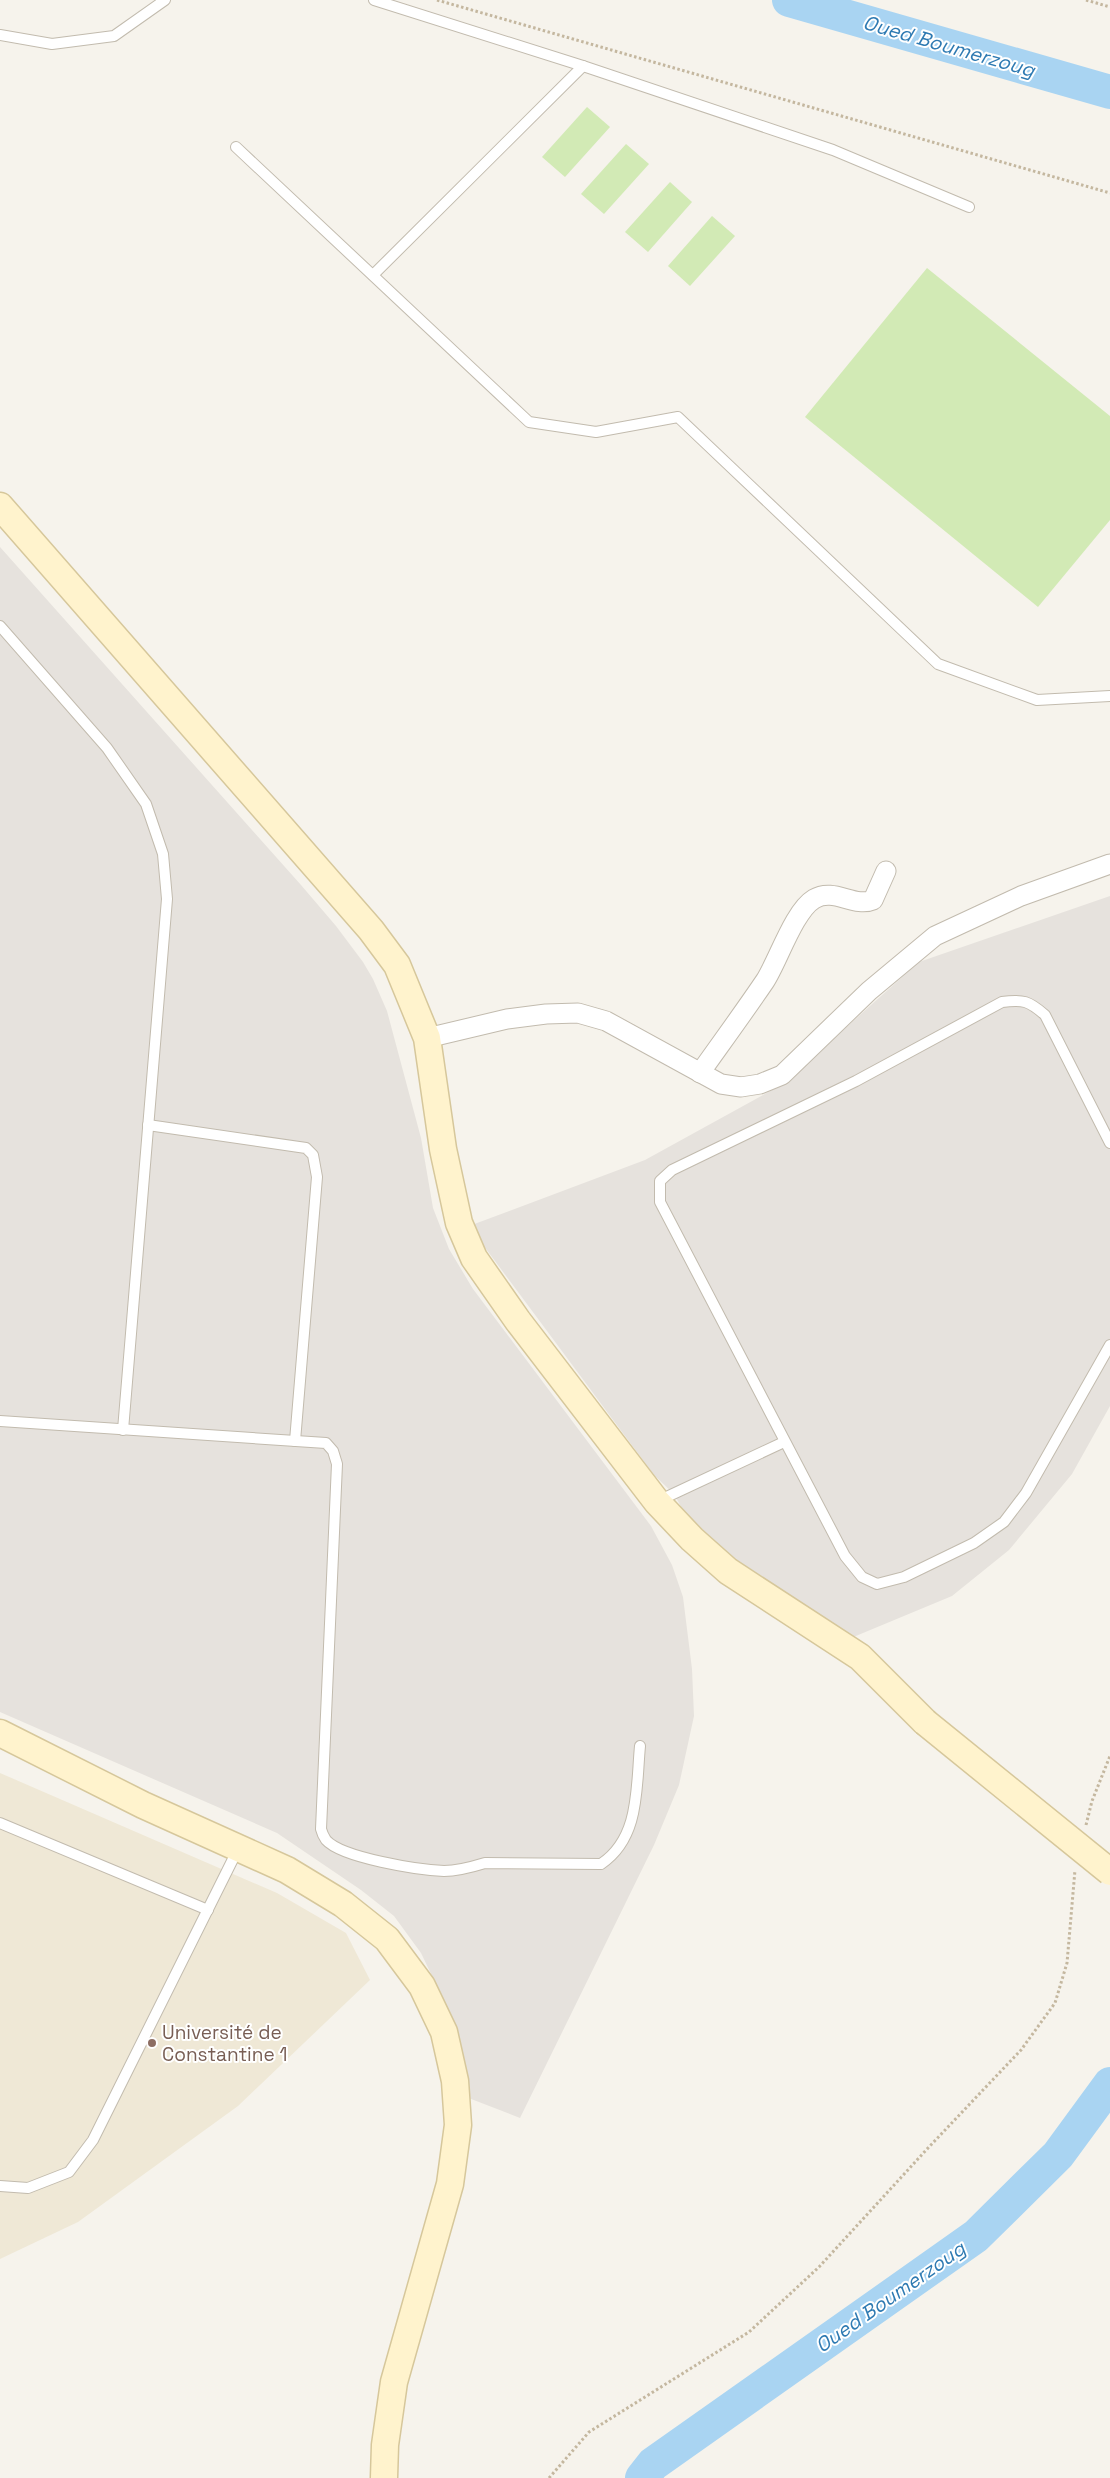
<svg xmlns="http://www.w3.org/2000/svg" width="1110" height="2478" font-family="'Space Grotesk',sans-serif">
  <rect width="100%" height="100%" fill="#f6f3ec"/>
  <g fill="#e6e2dd">
    <polygon points="0,547 301,885 336,926 363,962 373,979 387,1011 421,1138 433,1208 449,1249 473,1289 651,1526 672,1565 683,1597 692,1669 694,1716 679,1785 654,1845 520,2118 466,2097 461,2055 447,2007 421,1953 394,1916 361,1890 277,1833 0,1712"/>
    <polygon points="1110,896 1110,1406 1072,1474 1009,1550 952,1596 851,1638 839,1647 694,1530 674,1494 654,1475 469,1226 645,1160 783,1084 919,962"/>
  </g>
  <polygon fill="#efe8d6" points="0,1773 277,1893 346,1933 370,1980 238,2106 78,2222 0,2259"/>
  <g fill="#d2eab5">
    <polygon points="587,107 610,127 565,177 542,157"/>
    <polygon points="626,144 649,164 604,214 581,194"/>
    <polygon points="670,182 692,202 648,252 625,232"/>
    <polygon points="712,216 735,236 690,286 668,266"/>
    <polygon points="927,268 1110,416 1110,520 1038,607 805,417"/>
  </g>
  <g fill="none" stroke-linecap="round" stroke-linejoin="round">
    <g stroke="#a9d4f2" stroke-width="34">
      <polyline points="789,0 1110,92"/>
      <polyline points="642,2478 653,2464 976,2236 1058,2155 1110,2084"/>
    </g>
    <defs>
      <g id="lane">
        <polyline points="374,0 583,66 833,150 969,207"/>
        <polyline points="0,35 52,44 114,36 165,0"/>
        <polyline points="236,147 529,422 596,432 678,417 938,664 1037,700 1110,696"/>
        <polyline points="373,275 583,66"/>
        <polyline points="0,626 107,748 146,804 163,854 167,899 123,1430"/>
        <polyline points="148,1125 306,1148 313,1155 317,1177 295,1441"/>
        <path d="M1110 1143 1045 1015C1029 1001 1023 999 1002 1002L856 1081 672 1170 660 1181V1202L845 1556 862 1577 877 1584 904 1577 974 1543 1004 1522 1026 1493 1110 1345"/>
        <path d="M0 1421 326 1443 333 1451 337 1464 321 1829C322 1833 324 1837 326 1840 342 1858 419 1870 444 1871 458 1871 472 1867 485 1863L601 1864C640 1838 636 1788 640 1746"/>
        <polyline points="658,1501 784,1442"/>
        <polyline points="0,1823 208,1910"/>
        <polyline points="0,2186 28,2188 69,2172 93,2140 238,1849"/>
      </g>
      <g id="street">
        <polyline points="427,1038 507,1019 546,1014 578,1013 606,1021 721,1084 741,1087 760,1084 782,1075 869,991 935,936 1021,896 1110,864"/>
        <path d="M700 1073C722 1042 744 1012 765 981 778 961 794 911 814 899 834 887 854 908 873 900L886 871"/>
      </g>
      <g id="secondary">
        <polyline points="0,506 371,930 397,965 427,1038 443,1149 459,1223 474,1258 518,1321 657,1502 692,1539 728,1571 860,1657 925,1722"/>
        <polyline points="0,1733 143,1805 287,1870 343,1904 387,1939 422,1986 444,2032 455,2081 458,2125 450,2184 394,2382 385,2445 384,2478"/>
      </g>
    </defs>
    <use href="#lane" stroke="#c2bbae" stroke-width="12"/>
    <use href="#street" stroke="#c2bbae" stroke-width="21"/>
    <use href="#secondary" stroke="#d6c79b" stroke-width="29"/>
    <g stroke="#c4b79f" stroke-width="3" stroke-dasharray="2.5 2.5" stroke-linecap="butt">
      <polyline points="437,0 1110,193"/>
      <polyline points="1086,0 1110,7"/>
      <polyline points="1086,1825 1092,1801 1110,1756"/>
      <polyline points="549,2478 589,2432 749,2332 819,2267 928,2148 1021,2050 1055,2003 1067,1963 1075,1870"/>
    </g>
    <use href="#lane" stroke="#fff" stroke-width="10"/>
    <use href="#street" stroke="#fff" stroke-width="19"/>
    <use href="#secondary" stroke="#fff3cd" stroke-width="26"/>
    <defs>
      <polyline id="secondary-bridge" points="925,1722 1110,1872"/>
    </defs>
    <use href="#secondary-bridge" stroke="#d6c79b" stroke-width="29" stroke-linecap="butt"/>
    <use href="#secondary-bridge" stroke="#fff3cd" stroke-width="26"/>
  </g>
  <circle fill="#8d6e63" stroke="#fff" stroke-width="2" cx="152" cy="2043" r="5"/>
  <g text-anchor="middle" stroke-width="4" stroke-linejoin="round" paint-order="stroke">
    <g font-size="19" fill="#785e54" stroke="#fff" text-anchor="start">
      <text x="162" y="2039">Université de<tspan x="162" dy="22">Constantine 1</tspan></text>
    </g>
    <g font-size="20" font-style="italic" fill="#2e7ab2" stroke="#fff">
      <text transform="translate(949 46) rotate(16)" y="7">Oued Boumerzoug</text>
      <text transform="translate(890 2297) rotate(-35)" y="7">Oued Boumerzoug</text>
    </g>
  </g>
</svg>
